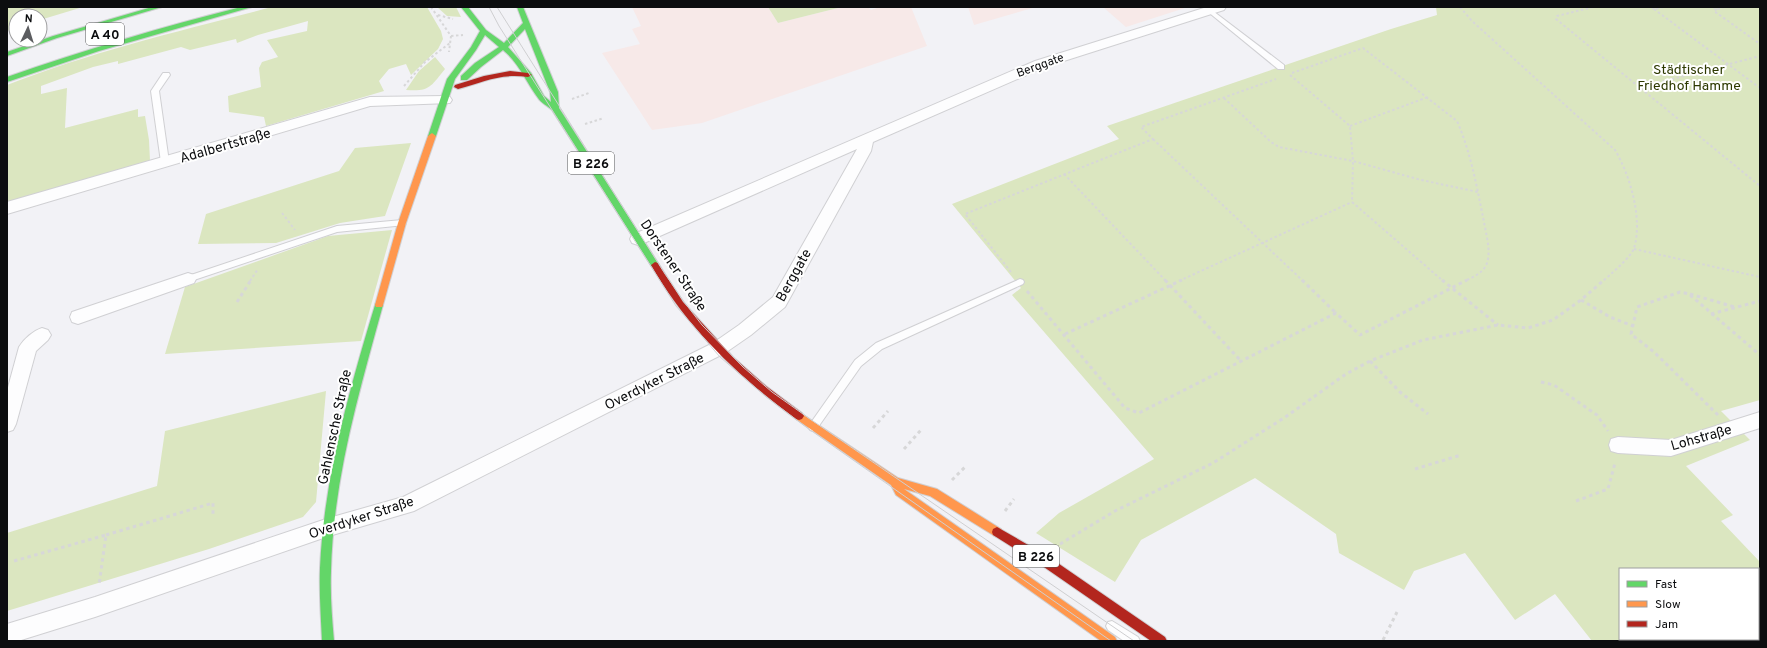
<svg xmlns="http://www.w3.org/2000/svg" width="1767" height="648" font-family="Overpass,sans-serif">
  <rect width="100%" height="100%" fill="#f2f2f6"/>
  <g fill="#f7e9e8">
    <polygon points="632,7 768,7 778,23 842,7 868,7 871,10 877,8 876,7 911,7 927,46 702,123 652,130 602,53 640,44 632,29 641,26"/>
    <polygon points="968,7 1036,7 974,25"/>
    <polygon points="1103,7 1188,7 1126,27"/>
  </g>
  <g fill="#dbe6c0" fill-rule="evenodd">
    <polygon points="7,7 83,7 40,20 40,16 16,16 16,28 7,31"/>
    <path d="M272 7H427L441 31 443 39 438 49 411 75 406 64 389 69 379 81 384 91 266 126 264 117 229 112 228 96 261 87 259 68 262 62 278 57 267 40 307 31 308 21 258 35 237 43 236 39 190 50 181 47 118 64V61L93 67 41 86V94L67 88 65 128 138 109V117L145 116 149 140 150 161 7 202V85C93 51 184 30 272 7Z"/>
    <polygon points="437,7 456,7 461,17 447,16"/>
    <polygon points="768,7 842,7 778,23"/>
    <path d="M1436 7H1760V400L1721 411 1750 440 1686 466 1733 515 1721 521 1760 562V641H1592L1555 594 1515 620 1465 553 1414 571 1404 590 1339 553 1336 534 1255 478 1141 540 1115 582 1036 533 1059 513 1154 459 1012 295 1021 288 952 204 1119 139 1107 126 1391 29 1437 15ZM1620 569H1758V639H1620Z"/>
    <path d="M435 57 445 69C431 86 430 92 406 90L419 71Z"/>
    <polygon points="411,143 385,216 340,223 276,243 198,244 206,214 339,171 355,148"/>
    <polygon points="392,230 361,341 165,354 185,287 328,236"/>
    <polygon points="326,391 316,502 303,517 209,549 7,611 7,533 157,486 165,431"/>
  </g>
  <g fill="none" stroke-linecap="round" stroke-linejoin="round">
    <defs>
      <g id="lane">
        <polygon points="1209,8 1284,65 1284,69 1278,69 1207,11 1206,10"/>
        <polygon points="163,73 169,73 170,75 159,91 169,162 165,165 161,162 151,91"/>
        <polygon points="402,220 405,221 406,223 405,225 337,232 188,282 184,279 185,277 337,226"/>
        <polygon points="1020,279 1023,280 1024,282 1023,284 882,349 861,366 816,430 813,431 810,430 808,427 810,424 855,360 876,343"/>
        <polygon points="1112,621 1138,637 1140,641 1124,641 1108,630 1106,626 1108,622"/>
      </g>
      <g id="street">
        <polygon points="1207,7 1226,7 1224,10 1045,67 873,142 871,151 785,307 751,335 725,353 414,511 329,536 95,617 18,641 7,641 7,624 95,597 329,518 403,497 713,343 739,325 773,297 857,149 644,243 638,245 632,243 630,239 632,235 1035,61"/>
        <polygon points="445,96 450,97 452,100 450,103 370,106 7,214 7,202 370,97"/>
        <polygon points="188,273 194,275 196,279 194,283 78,324 72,322 70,317 72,312"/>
        <path d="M42 328 48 330 51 335 48 340 36 351 16 424 13 430 7 432V391L19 347C24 339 33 331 42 328Z"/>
        <polygon points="1760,412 1760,428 1671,456 1618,453 1611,451 1609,445 1611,439 1618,437 1671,440"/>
      </g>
      <g id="fast">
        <polygon points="152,7 162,7 57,38 7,56 7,52 53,36"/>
        <path d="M241 7H252L99 51 7 82V77C84 50 162 27 241 7Z"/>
        <path d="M461 7H468L486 30 504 43 523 23 517 7H523L558 92 559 108 658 263 659 265 658 267H652L552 110C548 106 541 103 538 98 526 82 519 63 503 50L481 67 467 80H461V76L475 63 499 47 485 35 476 50 455 79 436 136 432 139 429 138 428 136 447 79 471 47 480 31ZM525 29 550 92 551 102 544 96 531 73 508 47Z"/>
        <path d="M379 302 382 303 383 305C359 392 333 480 331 571 330 594 332 618 334 641H322C321 617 319 593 320 568 324 478 349 391 375 305L376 303Z"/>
      </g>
      <g id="slow">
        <polygon points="432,133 436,136 406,223 383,305 382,307 376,307 375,305 398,223 428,136"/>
        <polygon points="799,412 898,478 937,489 1001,529 1002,532 1001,535 997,537 993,535 930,496 904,489 1115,637 1117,641 1101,641 896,495 891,485 796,419 794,416 796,413"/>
      </g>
      <g id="jam">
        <path d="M510 71 528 73 532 75 528 77C500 73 484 82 458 89L454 87 455 85 484 76Z"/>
        <path d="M655 262 658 263 683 302 733 357 766 386 802 413 804 416 802 419 799 420 796 419C738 376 687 328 651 265Z"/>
        <polygon points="997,527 1049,557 1165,637 1167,641 1151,641 1041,565 993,535 992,532 993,529"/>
      </g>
    </defs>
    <use href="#lane" stroke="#d0d0d3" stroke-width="2"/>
    <use href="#street" stroke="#d0d0d3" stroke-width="2"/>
    <use href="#fast" stroke="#d0d0d3" stroke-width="2"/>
    <use href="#slow" stroke="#d0d0d3" stroke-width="2"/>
    <use href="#jam" stroke="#d0d0d3" stroke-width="2"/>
    <g stroke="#d7d7d8" stroke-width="2" stroke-dasharray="2.5 2.5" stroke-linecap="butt">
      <polyline points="431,7 451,36 449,52"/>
      <path d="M1460 7 1472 21 1615 150C1630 175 1643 219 1634 248 1632 256 1610 275 1603 281"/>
      <polyline points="1593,7 1557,16 1556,19 1760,186"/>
      <polyline points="1652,7 1654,9 1663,7"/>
      <polyline points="1713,7 1717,9 1724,7"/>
      <polyline points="1654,9 1760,88"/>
      <polyline points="1717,9 1714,11 1760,44"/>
      <polyline points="438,15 453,19"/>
      <polyline points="451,36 463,35"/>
      <path d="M1292 73 1363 48 1457 121C1471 153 1477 188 1484 222 1486 234 1490 247 1488 259 1486 272 1475 276 1465 281"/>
      <polyline points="1290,75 1350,126 1353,161 1352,202 1443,281"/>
      <polyline points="404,86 425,62 450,43"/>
      <polyline points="1638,88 1760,56"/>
      <polyline points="1224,98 1271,142 1279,147 1353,161 1421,180 1478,192"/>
      <polyline points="572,99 589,93"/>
      <polyline points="585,124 604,118"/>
      <polyline points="1350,126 1428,97"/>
      <polyline points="1153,139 1303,281"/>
      <polyline points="1064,174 1166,281"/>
      <polyline points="282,213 295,230"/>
      <polyline points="1634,249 1760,277"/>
      <polyline points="1011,272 965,214 1153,139 1141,127 1276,79"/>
      <polyline points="250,281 258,269"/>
      <polyline points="1179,281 1352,202"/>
    </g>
    <g stroke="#d7d7d8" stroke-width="3" stroke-dasharray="3.5 3.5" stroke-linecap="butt">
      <polyline points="1165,280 1241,361"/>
      <polyline points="1302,280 1336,313"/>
      <polyline points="1442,280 1498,325"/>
      <polyline points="1027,291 1125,408 1139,413 1336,313 1360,335 1467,280"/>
      <polyline points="1690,294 1735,307"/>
      <polyline points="1581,300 1610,317 1633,326"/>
      <polyline points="237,302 251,280"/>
      <polyline points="1711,314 1760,301"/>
      <polyline points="1065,334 1182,280"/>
      <polyline points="1370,361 1400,392 1428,414"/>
      <polyline points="1541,382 1554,385 1597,415 1608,431"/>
      <polyline points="1718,415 1654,352 1631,334 1637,307 1680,292 1689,294 1760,355"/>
      <polyline points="873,428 888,411"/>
      <polyline points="904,449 921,430"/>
      <polyline points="1415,469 1461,455"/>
      <polyline points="952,480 966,466"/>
      <polyline points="1576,501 1608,489 1615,463"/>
      <polyline points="1005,511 1014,499"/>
      <polyline points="106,535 213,503 213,517"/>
      <polyline points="1060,544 1115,511 1213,463 1284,418 1346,374 1370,361 1423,340 1498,325 1528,328 1553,320 1581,300 1604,280"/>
      <polyline points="14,561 106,535 99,585"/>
      <polyline points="1383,640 1397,612"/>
    </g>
    <use href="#lane" fill="#fdfdfe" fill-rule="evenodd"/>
    <use href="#street" fill="#fdfdfe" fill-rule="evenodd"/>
    <use href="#fast" fill="#63d668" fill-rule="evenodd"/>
    <use href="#slow" fill="#ff974d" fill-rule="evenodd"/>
    <use href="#jam" fill="#b3261e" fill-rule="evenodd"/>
    <g stroke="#cfcfd1" stroke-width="1">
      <polyline points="489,7 499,26 676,306 720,357 765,396 806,427 1111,641"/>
      <polyline points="497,7 665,274 685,303 702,325 743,367 772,392 810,419 1134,641"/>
    </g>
  </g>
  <g text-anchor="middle" stroke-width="4" stroke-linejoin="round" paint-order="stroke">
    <g font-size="12" fill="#0c0d0f" stroke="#fff">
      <text transform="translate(1040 65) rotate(-20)" y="4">Berggate</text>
    </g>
    <g fill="#fff" stroke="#555657" stroke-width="1">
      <rect x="86" y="23" width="38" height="22" rx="3"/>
      <rect x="568" y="152" width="46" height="22" rx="3"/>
      <rect x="1013" y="545" width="46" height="22" rx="3"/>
    </g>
    <g font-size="13" font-weight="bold" fill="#0c0d0f">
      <text x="105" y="39">A 40</text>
      <text x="591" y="168">B 226</text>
      <text x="1036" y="561">B 226</text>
    </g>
    <g font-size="14" fill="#2d3900" stroke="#fff">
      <text x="1689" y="74">Städtischer<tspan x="1689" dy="16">Friedhof Hamme</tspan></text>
    </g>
    <g font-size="14" fill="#0c0d0f" stroke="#fff">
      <text transform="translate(225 145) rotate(-16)" y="5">Adalbertstraße</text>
      <text transform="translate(674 265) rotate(56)" y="5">Dorstener Straße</text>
      <text transform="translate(793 275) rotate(-61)" y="5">Berggate</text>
      <text transform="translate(654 381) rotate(-27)" y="5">Overdyker Straße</text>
      <text transform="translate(334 427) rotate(-78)" y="5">Gahlensche Straße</text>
      <text transform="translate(1701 437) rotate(-16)" y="5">Lohstraße</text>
      <text transform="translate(361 517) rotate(-18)" y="5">Overdyker Straße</text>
    </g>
  </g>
  <rect width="1767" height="648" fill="none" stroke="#0c0d0f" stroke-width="16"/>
  <rect x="1619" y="568" width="140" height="72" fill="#ffffff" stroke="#9e9e9f"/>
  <rect x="1627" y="581" width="20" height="6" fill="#63d668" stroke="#9e9e9f"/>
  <text x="1655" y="588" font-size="12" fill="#0c0d0f">Fast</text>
  <rect x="1627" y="601" width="20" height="6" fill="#ff974d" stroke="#9e9e9f"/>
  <text x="1655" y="608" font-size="12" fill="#0c0d0f">Slow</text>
  <rect x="1627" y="621" width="20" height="6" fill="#b3261e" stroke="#9e9e9f"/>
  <text x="1655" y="628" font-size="12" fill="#0c0d0f">Jam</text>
  <g transform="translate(28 28) rotate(4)"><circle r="19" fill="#ffffff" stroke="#9e9e9f"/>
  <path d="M0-3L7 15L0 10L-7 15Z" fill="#5c5d60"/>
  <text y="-6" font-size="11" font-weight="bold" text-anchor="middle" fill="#0c0d0f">N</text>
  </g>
</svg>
